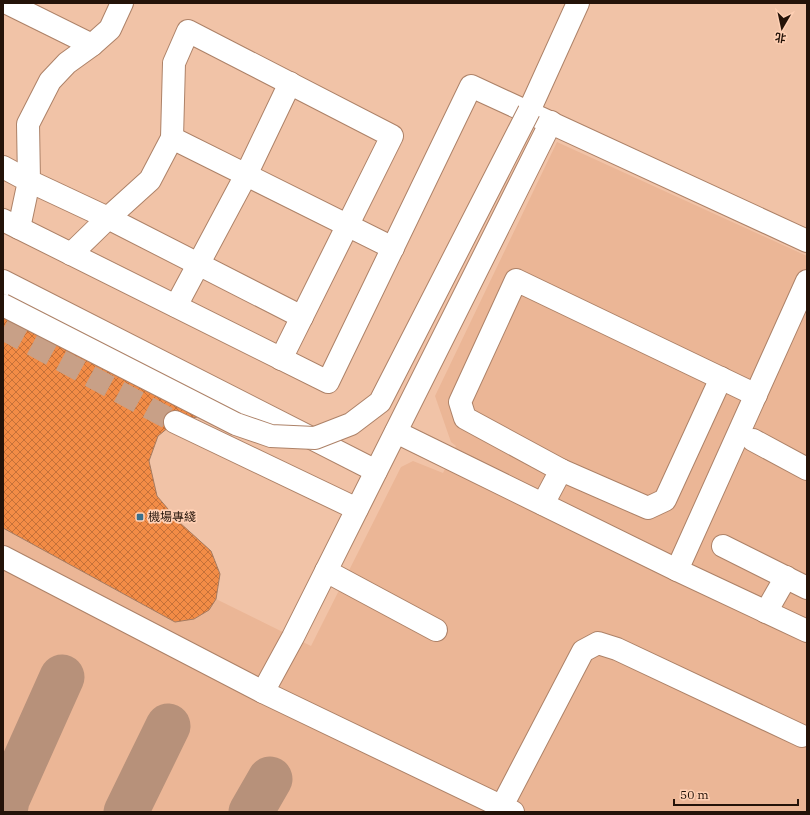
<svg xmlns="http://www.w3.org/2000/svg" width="810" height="815" font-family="'IBM Plex Serif','Noto Sans SC',serif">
  <defs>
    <pattern id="building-cross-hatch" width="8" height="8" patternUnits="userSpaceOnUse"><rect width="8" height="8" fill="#f38c46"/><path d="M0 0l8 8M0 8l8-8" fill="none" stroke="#c57139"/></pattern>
  </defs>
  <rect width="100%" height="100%" fill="#f1c3a7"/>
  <polygon fill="#ebb696" points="557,142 807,256 807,812 3,812 3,315 175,422 158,436 149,461 157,496 179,522 211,551 220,574 216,599 311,646 401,467 413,461 443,473 456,446 451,442 435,396"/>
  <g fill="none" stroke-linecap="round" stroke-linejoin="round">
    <g stroke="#b7917a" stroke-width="45">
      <polyline points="5,812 7,800 62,677"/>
      <polyline points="126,812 168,726"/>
      <polyline points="251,812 270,779"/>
    </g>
  </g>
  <polygon fill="url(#building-cross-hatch)" stroke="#a57b61" points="3,315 197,414 197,417 175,422 158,436 149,461 157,496 179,522 211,551 220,574 216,599 209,610 194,619 175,622 3,528"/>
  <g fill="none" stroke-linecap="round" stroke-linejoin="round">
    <polyline stroke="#c8a087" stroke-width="22" stroke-dasharray="22 11" stroke-linecap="butt" points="3,329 175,422"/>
    <defs>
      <g id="minor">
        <polyline points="7,3 92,45 67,63 50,81 28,124 29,181 108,218 150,180 172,138 174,63 188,31 392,136 281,359"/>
        <polyline points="92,45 110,29 122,3"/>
        <polyline points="529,111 578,3"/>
        <polyline points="172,138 393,248"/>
        <polyline points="3,167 29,181 19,228"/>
        <polyline points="3,220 328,382 471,86 807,241"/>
        <polyline points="71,254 108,218 302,317"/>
        <polyline points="3,281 376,471"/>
        <polyline points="176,306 246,175 290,83"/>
        <polyline points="175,422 357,509"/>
        <polyline points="396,432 677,570 807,631"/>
        <polyline points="753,440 807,469"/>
        <polyline points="561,470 465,418 460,402 516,280 756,395"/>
        <polyline points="543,504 561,470 648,508 665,500 721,378"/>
        <polyline points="723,546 807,588"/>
        <polyline points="3,557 263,692 513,812"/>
        <polyline points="677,570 807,281"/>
        <polyline points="326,571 436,630"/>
        <polyline points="766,612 786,577"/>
        <polyline points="263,692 293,637 551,122"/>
        <polyline points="502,806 583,651 598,643 617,649 802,736"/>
      </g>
    </defs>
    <use href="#minor" stroke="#ad8268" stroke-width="24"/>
    <use href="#minor" stroke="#fff" stroke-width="22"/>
    <defs>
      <polyline id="minor-bridge" points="3,305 236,424 271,436 315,438 351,424 380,402 529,111"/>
    </defs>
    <use href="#minor-bridge" stroke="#ad8268" stroke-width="24" stroke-linecap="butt"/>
    <use href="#minor-bridge" stroke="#fff" stroke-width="22"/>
  </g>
  <rect fill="#3a708c" stroke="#ffd0b4" stroke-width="1.5" x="136" y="513" width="8" height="8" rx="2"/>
  <g text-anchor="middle" stroke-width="3.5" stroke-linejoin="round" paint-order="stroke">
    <g font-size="12" fill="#241309" stroke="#ffd0b4" text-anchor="start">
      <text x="148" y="521">機場專綫</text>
    </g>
  </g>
  <rect width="810" height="815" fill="none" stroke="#241309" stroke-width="8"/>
  <g transform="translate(782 28) rotate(189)" stroke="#ffd0b4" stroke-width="3" paint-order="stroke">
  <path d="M0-3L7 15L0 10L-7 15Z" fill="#241309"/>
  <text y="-6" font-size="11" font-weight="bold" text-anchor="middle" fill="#241309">北</text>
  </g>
  <path d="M674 799v6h124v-6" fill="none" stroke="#241309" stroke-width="2"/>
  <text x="680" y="799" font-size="12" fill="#241309" stroke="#ffd0b4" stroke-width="3" paint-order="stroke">50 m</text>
</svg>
